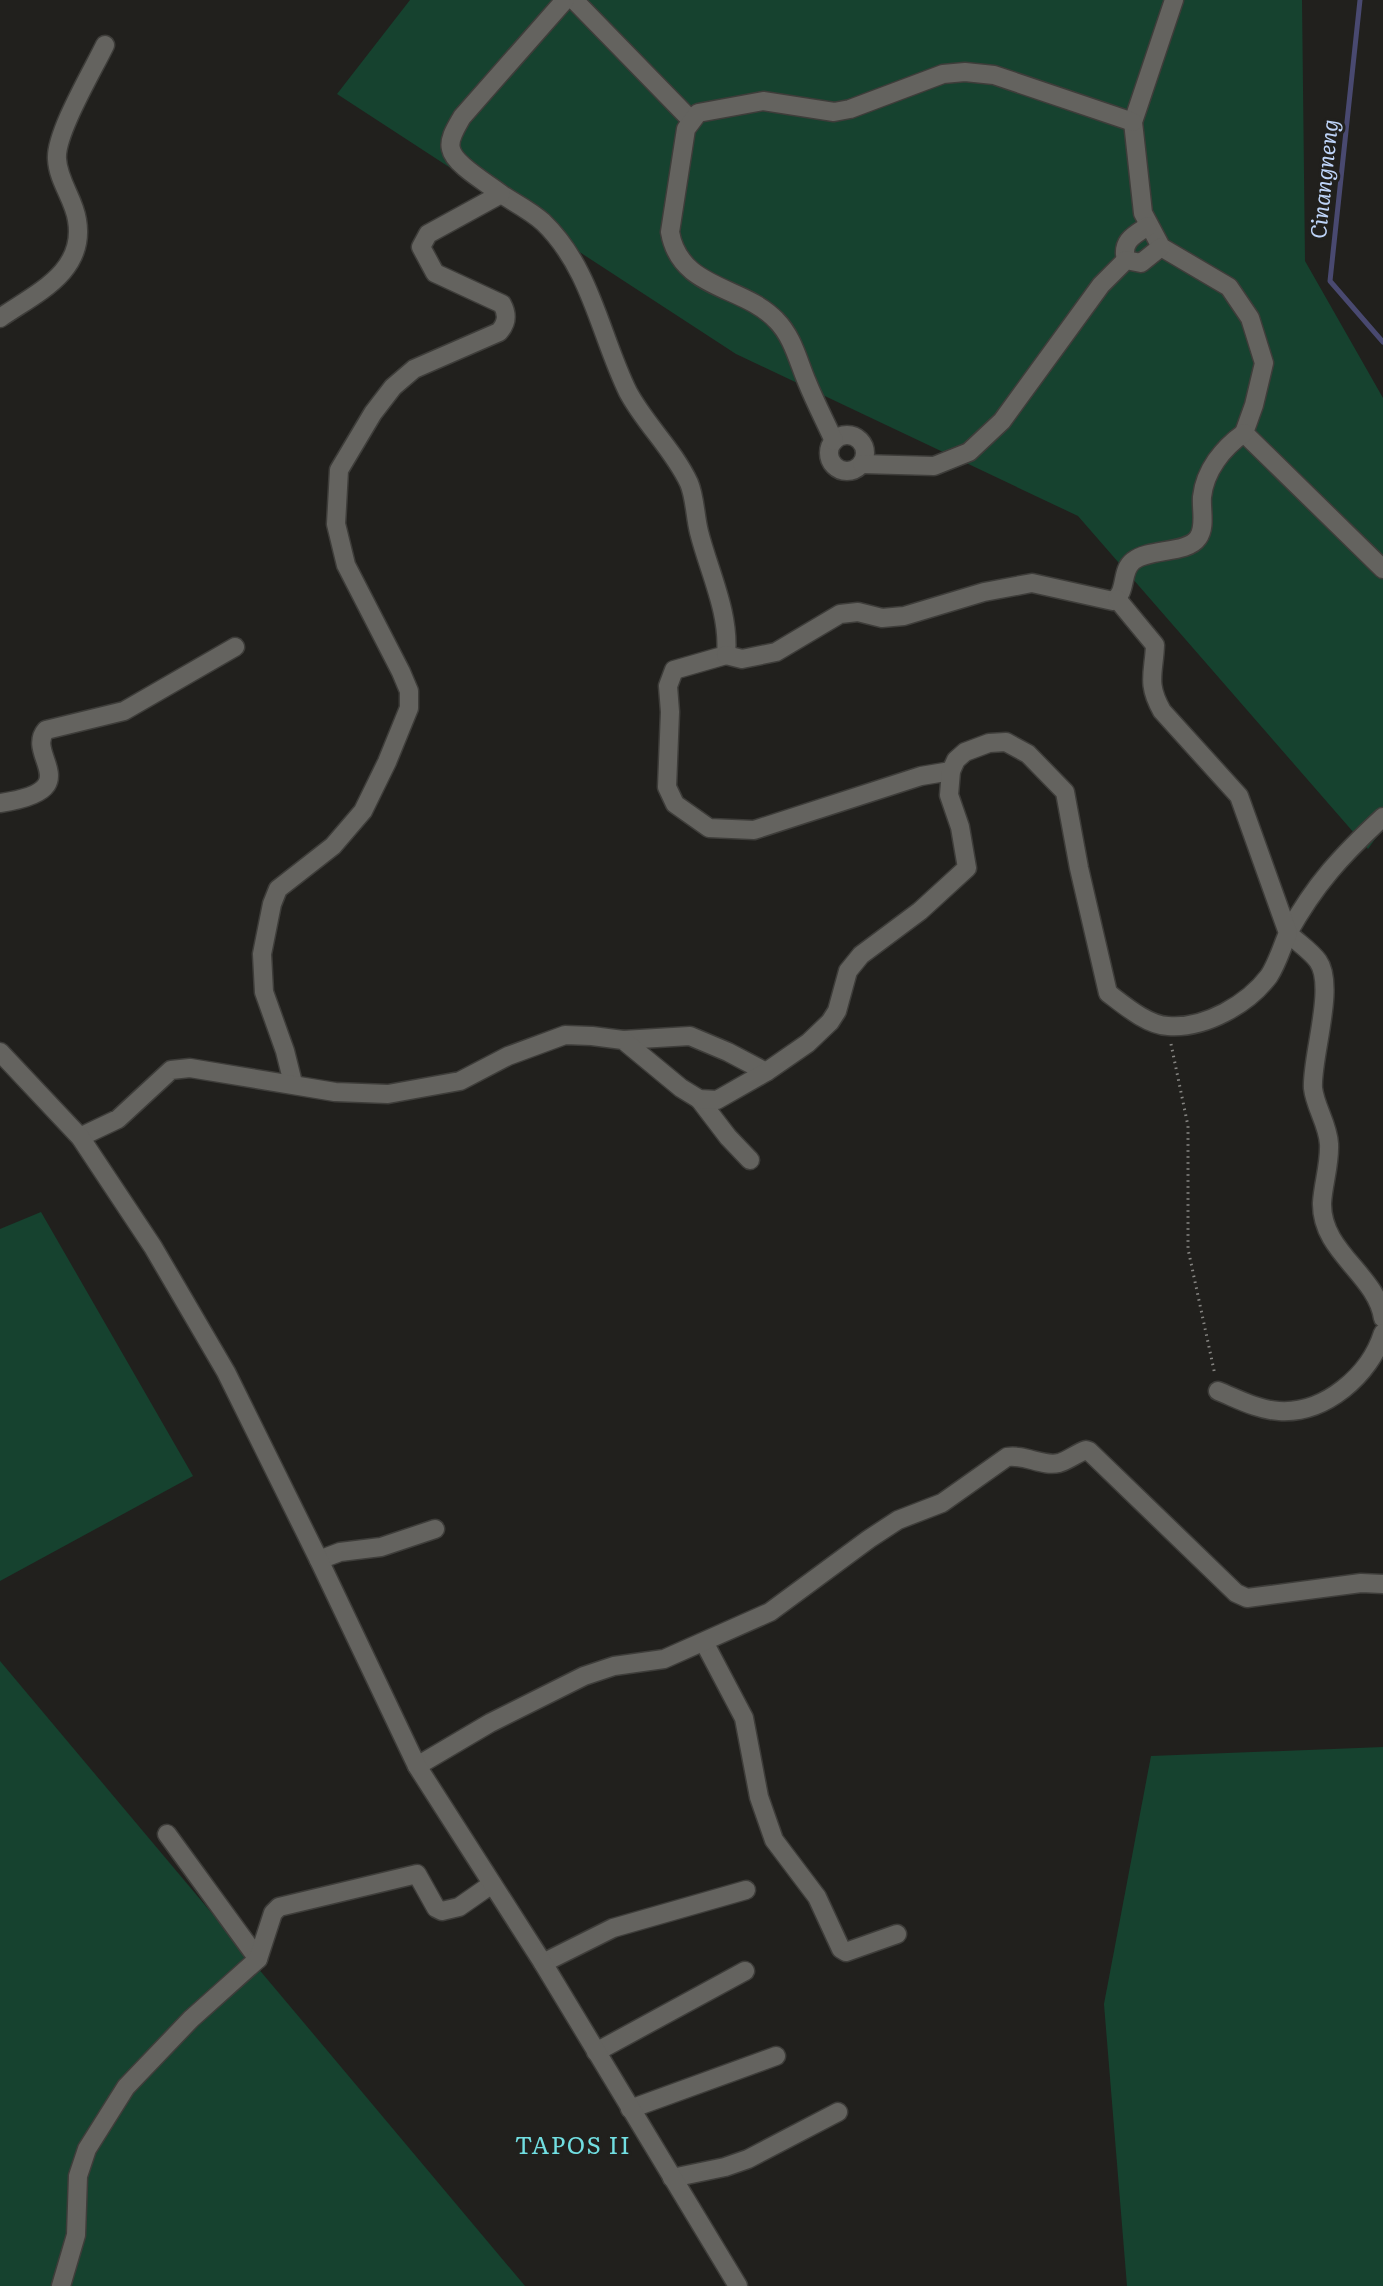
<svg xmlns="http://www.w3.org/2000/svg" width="1383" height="2286" font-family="Literata,serif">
  <rect width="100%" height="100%" fill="#21201d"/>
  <g fill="#16422f">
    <polygon points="410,0 1302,0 1305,261 1383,398 1383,828 1368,849 1078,516 736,354 337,94"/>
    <polygon points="41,1212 193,1476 0,1581 0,1229"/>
    <polygon points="0,1661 525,2286 0,2286"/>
    <polygon points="1383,1747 1383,2286 1127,2286 1104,2004 1151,1756"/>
  </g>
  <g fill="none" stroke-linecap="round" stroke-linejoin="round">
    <polyline stroke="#494970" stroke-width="5" points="1360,0 1330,281 1383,342"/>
    <defs>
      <g id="street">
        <polyline points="574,0 691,120"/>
        <polyline points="1174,0 1133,122 1143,213 1161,247 1229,287 1250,318 1264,363 1254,405 1244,433 1383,569"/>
        <path d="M501 194C515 203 531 211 543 222 591 268 600 335 628 392 645 424 673 449 689 483 695 497 695 516 699 532 709 572 730 613 726 655L674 670 668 686 670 712 667 787 675 804 709 828 754 830 921 776 951 771"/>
        <path d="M1126 260C1121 241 1134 235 1148 226"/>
        <path d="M0 318C36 293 86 272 77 220 74 199 58 181 57 159 55 134 93 70 105 45"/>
        <circle cx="847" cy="453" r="18"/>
        <path d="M834 441C825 421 815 402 807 382 798 361 793 337 776 320 743 285 680 290 670 232L686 129 698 113 763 101 834 112 850 109 943 74 965 72 994 75 1133 122"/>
        <polyline points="862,464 934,466 969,452 1002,421 1101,285 1126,260 1141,263 1161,247"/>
        <path d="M726 655 742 659 776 652 840 614 858 612 882 618 904 616 984 592 1032 583 1113 601C1128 592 1120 571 1133 561 1149 548 1187 554 1198 538 1206 527 1201 510 1202 497 1205 470 1223 448 1244 433"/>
        <path d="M0 803C90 790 24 755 46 730L124 711 235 647"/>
        <path d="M1383 817C1342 855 1315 884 1288 933 1297 942 1311 951 1318 961 1336 986 1311 1058 1313 1088 1315 1107 1328 1124 1329 1144 1330 1164 1323 1184 1322 1203 1321 1252 1376 1274 1383 1318"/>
        <polyline points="623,1040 690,1036 728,1052 766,1072"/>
        <path d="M293 1083 285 1051 264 992 262 954 272 904 278 889 333 846 363 811 387 762 409 708V691L401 672 346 565 336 524 339 470 373 413 393 387 414 369 499 332C507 323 508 315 502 304L435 273 421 247 428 234 501 194C489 184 454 165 451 149 448 139 457 126 462 117L565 0"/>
        <polyline points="699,1099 728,1137 750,1160"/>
        <path d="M80 1137 118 1119 171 1070 190 1068 335 1092 388 1094 460 1081 508 1056 565 1035 592 1036 623 1040 681 1088 699 1099 717 1100 766 1072 808 1043 830 1022 837 1011 848 971 861 955 920 911 967 868 960 827 949 795 951 771 956 760 965 752 989 743 1006 742 1028 754 1065 792 1079 868 1108 993C1124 1005 1147 1025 1168 1026 1205 1029 1248 1004 1269 976 1277 964 1282 947 1288 933L1239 796 1162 711C1146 683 1154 673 1155 645L1117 599"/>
        <path d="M1218 1391C1238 1399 1258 1410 1279 1411 1325 1414 1370 1375 1383 1333"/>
        <polyline points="319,1560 340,1552 381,1547 435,1529"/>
        <polyline points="704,1642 744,1718 759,1797 774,1840 817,1897 841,1949 846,1952 897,1934"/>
        <path d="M417 1766 490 1723 584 1676 614 1666 664 1659 770 1612 869 1539 898 1520 942 1503 1007 1457C1025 1454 1042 1467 1059 1463 1069 1460 1077 1453 1086 1450L1089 1451 1236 1593 1247 1598 1361 1583 1383 1584"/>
        <polyline points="167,1834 258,1959"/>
        <polyline points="543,1963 613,1928 746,1890"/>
        <polyline points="596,2052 745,1971"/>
        <polyline points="630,2109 776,2056"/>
        <polyline points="672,2178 725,2167 748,2159 838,2112"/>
        <polyline points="61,2286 76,2235 78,2176 87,2149 126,2087 191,2019 258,1959 273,1913 279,1907 417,1874 436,1908 442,1911 459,1907 492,1884"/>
      </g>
      <polyline id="secondary" points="0,1052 80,1137 153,1247 226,1372 319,1560 417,1766 543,1963 738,2286"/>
    </defs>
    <use href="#street" stroke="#3e3d3a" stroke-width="21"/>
    <use href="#secondary" stroke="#3e3d3a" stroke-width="21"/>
    <polyline stroke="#868582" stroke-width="3" stroke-dasharray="1.5 4.5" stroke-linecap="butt" points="1171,1044 1188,1126 1188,1249 1215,1375"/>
    <use href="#street" stroke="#64635f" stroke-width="18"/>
    <use href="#secondary" stroke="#64635f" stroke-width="18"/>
  </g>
  <g text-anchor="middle" stroke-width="6" stroke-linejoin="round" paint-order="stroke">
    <g font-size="22" font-style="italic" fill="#bed4f8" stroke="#21201d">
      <text transform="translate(1324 179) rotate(-84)" y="8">Cinangneng</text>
    </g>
    <g font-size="24" letter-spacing="1.5" fill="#71dee1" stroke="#21201d">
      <text x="573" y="2154">TAPOS II</text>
    </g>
  </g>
</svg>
